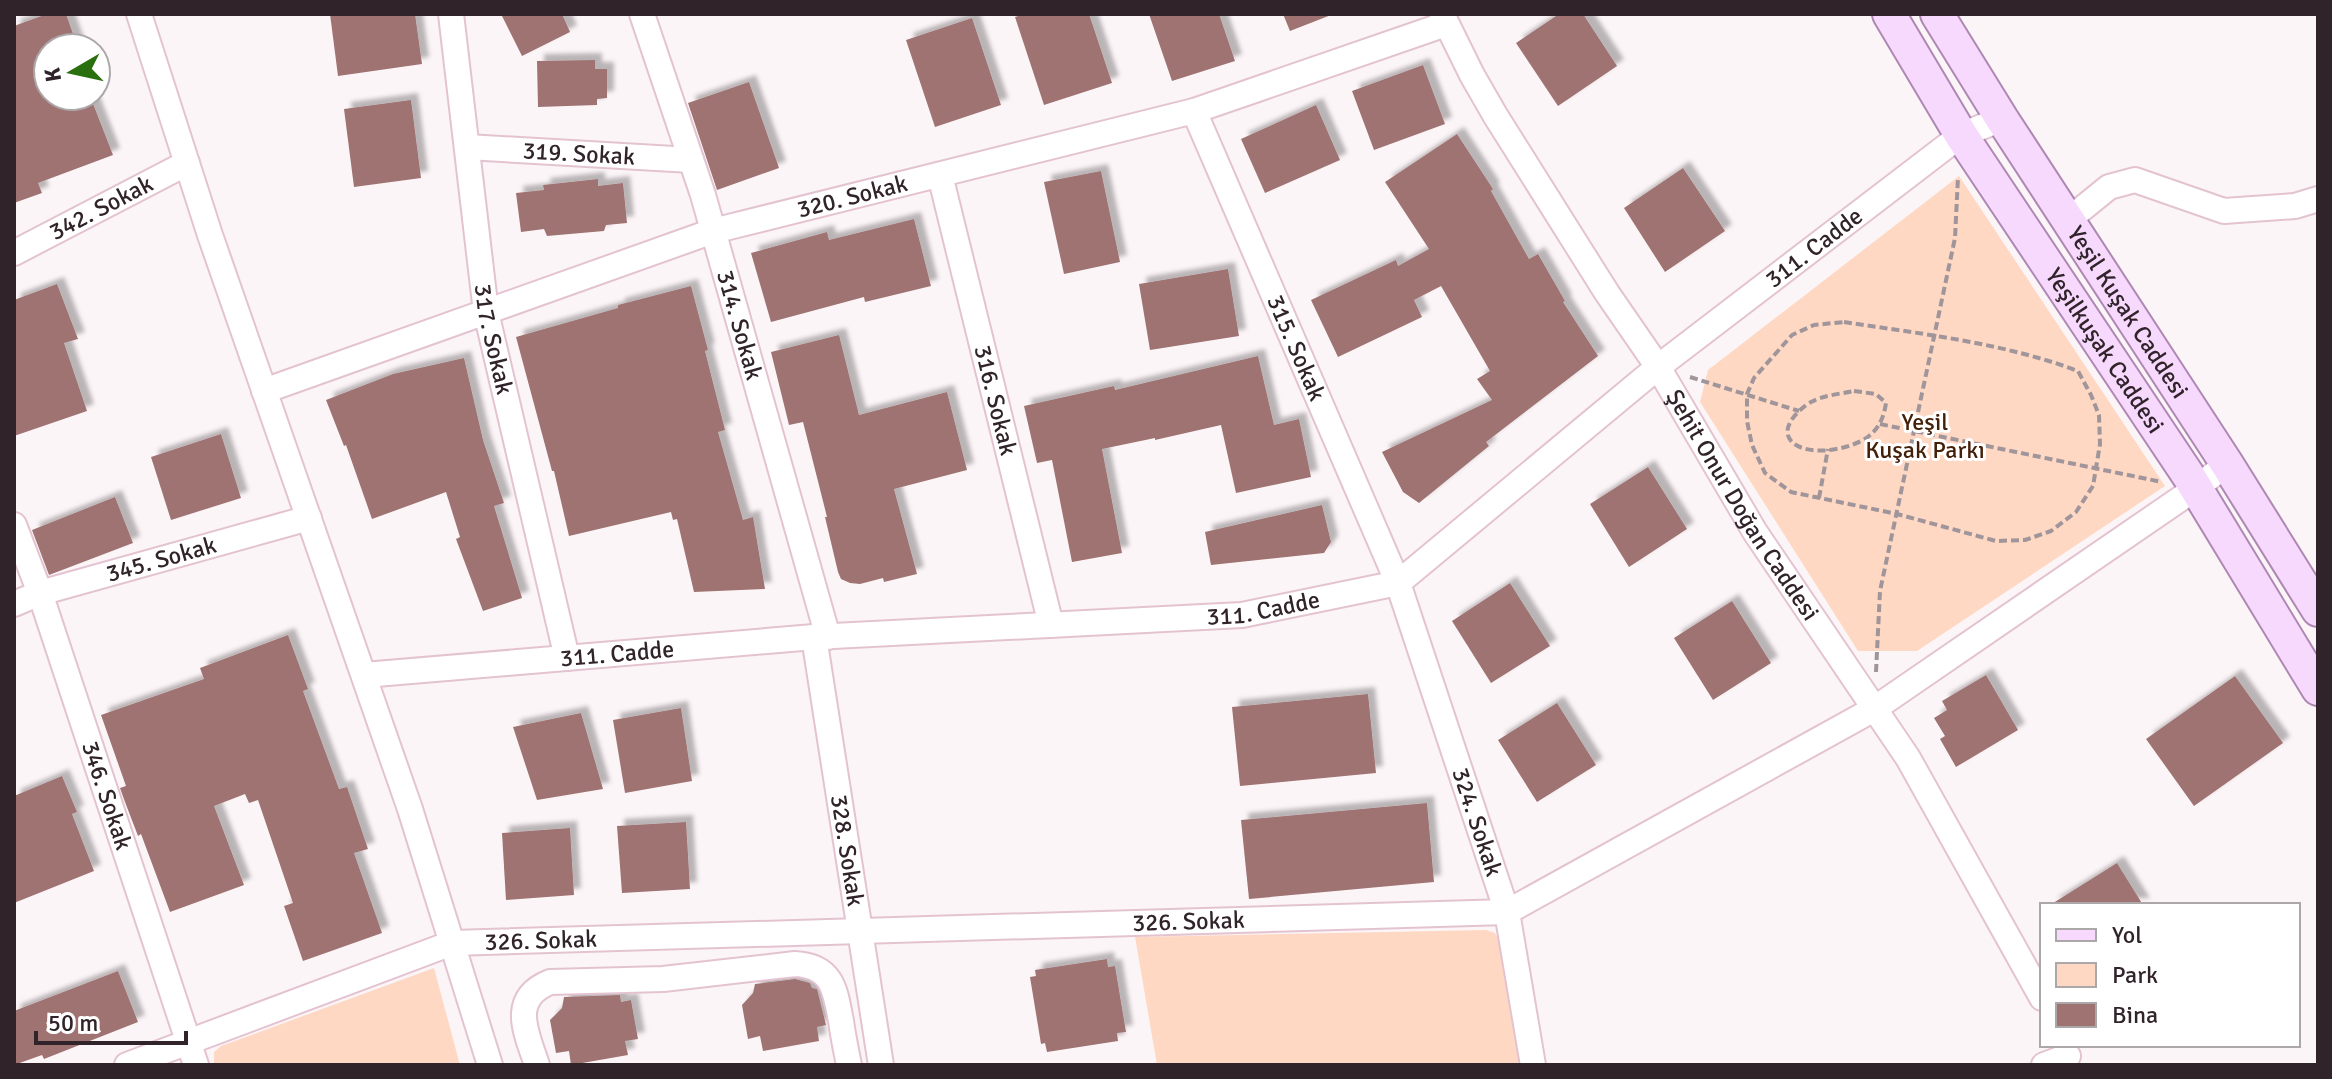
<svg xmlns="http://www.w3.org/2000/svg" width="2332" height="1079" font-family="Signika,sans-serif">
  <defs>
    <filter id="shadow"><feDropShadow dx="7" dy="-7" stdDeviation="2" flood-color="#0004"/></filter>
  </defs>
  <rect width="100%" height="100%" fill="#fcf5f8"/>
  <g fill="#fed8c3">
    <polygon points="1959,176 2165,486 1917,651 1858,651 1700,402 1708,370"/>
    <polygon points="1486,930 1495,933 1502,945 1519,1065 1157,1065 1135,937"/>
    <polygon points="434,968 460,1065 214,1065 214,1052 221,1046"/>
  </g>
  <g fill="#9e7372" filter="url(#shadow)">
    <polygon points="47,14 66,14 78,48 48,48 48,103 66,96 90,96 113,155 38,183 42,193 14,203 14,26"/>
    <polygon points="330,14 415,14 422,64 338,76"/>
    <polygon points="501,14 562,14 570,32 522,56"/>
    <polygon points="1025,14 1089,14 1112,83 1044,105 1015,17"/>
    <polygon points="1149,14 1219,14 1235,61 1172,81"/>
    <polygon points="1283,14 1331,14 1331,15 1290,31"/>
    <polygon points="1559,14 1583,14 1617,66 1558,106 1516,43"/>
    <polygon points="972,18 1001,105 935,127 906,40"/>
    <polygon points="595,60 595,69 607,69 607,98 597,99 597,105 538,107 537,61"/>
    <polygon points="1423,65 1445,124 1374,150 1352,91"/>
    <polygon points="749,82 779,168 717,190 688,103"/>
    <polygon points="411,100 421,178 354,187 344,109"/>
    <polygon points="1316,105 1340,160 1265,193 1241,139"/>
    <polygon points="1457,134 1493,189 1491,191 1529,259 1538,254 1565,301 1563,302 1598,356 1486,442 1489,446 1419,503 1403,492 1382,452 1492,400 1477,379 1490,371 1441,286 1414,300 1422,317 1338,357 1311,300 1396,260 1398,266 1429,249 1385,182"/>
    <polygon points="1683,168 1725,231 1665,272 1624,208"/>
    <polygon points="1101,171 1120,262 1064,274 1044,182"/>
    <polygon points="598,179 598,186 623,183 627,223 606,225 604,231 547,236 544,229 521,232 516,193 544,190 543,185"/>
    <polygon points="914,219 931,286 865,302 864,297 771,322 751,253 827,232 829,240"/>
    <polygon points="1228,269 1239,336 1150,350 1139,284"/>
    <polygon points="57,284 78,339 64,343 87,411 14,436 14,300"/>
    <polygon points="691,286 708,350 705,351 725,430 718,432 743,520 753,517 765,589 694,592 677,519 673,520 671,512 569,536 554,471 552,471 516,337 618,308 618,305"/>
    <polygon points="839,335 859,415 947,392 967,470 894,489 917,574 884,582 883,578 860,584 850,583 841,579 838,572 825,517 827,517 803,422 789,425 771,352"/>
    <polygon points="1258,356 1274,425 1299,419 1311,477 1236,493 1221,425 1155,440 1155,438 1102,449 1122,553 1072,562 1052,460 1037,463 1024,406 1114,386 1115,390"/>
    <polygon points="464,358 483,440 504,503 494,506 522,598 483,611 456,539 460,537 446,492 372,519 346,445 344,446 326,400 393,374"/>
    <polygon points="221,434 241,498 171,520 151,457"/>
    <polygon points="1648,467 1687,529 1629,567 1590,504"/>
    <polygon points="115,497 133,543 49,575 32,530"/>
    <polygon points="1322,505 1331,542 1324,553 1211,565 1205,532"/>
    <polygon points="1510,583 1550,646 1491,683 1452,621"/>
    <polygon points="1732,601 1771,663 1713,700 1674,638"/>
    <polygon points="288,635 308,689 303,691 339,789 347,787 368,849 354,853 382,933 303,961 284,906 293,903 258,800 249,803 245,794 214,806 244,885 170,912 141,834 138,836 125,802 120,788 126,786 101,715 204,679 200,668"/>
    <polygon points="1986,675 2018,730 1956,767 1940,739 1945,736 1934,718 1947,710 1942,701"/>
    <polygon points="2235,676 2283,743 2194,806 2146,739"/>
    <polygon points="1368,694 1376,773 1240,786 1232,707"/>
    <polygon points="1557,703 1596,765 1537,802 1498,740"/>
    <polygon points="681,708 692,781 625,793 613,720"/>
    <polygon points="581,713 603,789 537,800 513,727"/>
    <polygon points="62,776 77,812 72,814 94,871 14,903 14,796"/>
    <polygon points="1427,803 1434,882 1249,899 1241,820"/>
    <polygon points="686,822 690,889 622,893 617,826"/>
    <polygon points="570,828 574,895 506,900 502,833"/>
    <polygon points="2117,863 2143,905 2050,905"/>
    <polygon points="1107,959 1108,967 1115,966 1126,1032 1117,1033 1118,1041 1047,1052 1045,1043 1041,1044 1030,977 1036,976 1035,970"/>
    <polygon points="118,971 138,1022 44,1059 42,1055 14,1065 14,1011"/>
    <polygon points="795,979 810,983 812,988 817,989 826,1025 817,1027 819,1041 763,1051 760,1036 748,1039 742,1005 753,993 755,984"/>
    <polygon points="620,995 621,1002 631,1000 638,1039 625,1041 628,1055 571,1065 569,1051 556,1053 550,1020 562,1008 564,997"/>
  </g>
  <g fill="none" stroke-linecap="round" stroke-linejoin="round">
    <defs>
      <g id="minor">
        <polyline points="139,14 210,235 410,809 490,1065"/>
        <path id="s1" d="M451 14 486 312 567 658"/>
        <path id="s2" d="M642 14 703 195 828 637"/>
        <path id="s3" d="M1442 14 1472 75 1495 115 1607 293 1658 367 1755 532 1908 758 2042 998"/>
        <path id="s4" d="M1194 111 1398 583 1507 912 1533 1065"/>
        <path id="s5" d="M467 147 691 160"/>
        <path id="s6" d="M940 175 1051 625"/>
        <polyline points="2067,221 2109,187 2135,180 2224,211 2295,206 2318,199"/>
        <path id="s7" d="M14 253 187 163"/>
        <path id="s8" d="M264 391 713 231 1194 111 1446 24"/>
        <path id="s9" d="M14 525 40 593 196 1065"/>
        <path id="s10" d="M14 604 40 593 309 518"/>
        <path id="s11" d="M814 637 881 1065"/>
        <path id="s12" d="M364 675 814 637 1242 615 1398 583 1658 367 1961 135 2002 119"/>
        <path id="s13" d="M127 1065 452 943 1507 912 1874 709 2196 488 2227 464"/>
        <path d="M537 1065C527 1034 508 999 550 982L663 979 795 964C833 966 835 990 841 1021 843 1036 846 1050 849 1065"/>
        <polyline points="2044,1065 2068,1056"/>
      </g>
      <g id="major">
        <path id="s14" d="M1889 14 1961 135 2188 475 2318 689"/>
        <path id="s15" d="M1937 14 2002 119 2227 464 2318 610"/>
      </g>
    </defs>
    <use href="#minor" stroke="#e4c3d1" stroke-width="28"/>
    <use href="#major" stroke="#ae88b3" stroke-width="36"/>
    <g stroke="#9f959a" stroke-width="4" stroke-dasharray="8 4" stroke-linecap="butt">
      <path d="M1844 322C1922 334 2004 343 2078 371L2091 395 2099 415 2100 444 2093 486 2076 512 2051 531 2025 540 1996 541 1897 514 1791 492 1765 473 1752 445 1747 421V394L1754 378 1792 335 1814 325Z"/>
      <polyline points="1690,377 1799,411"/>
      <path d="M1854 391 1876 394 1886 403C1884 416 1880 427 1869 436 1853 449 1809 458 1792 442 1778 428 1800 408 1811 402 1824 395 1840 394 1854 391Z"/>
      <polyline points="1880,424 2162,482"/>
      <polyline points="1819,498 1828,449"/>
      <polyline points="1876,672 1880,591 1955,238 1958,177"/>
    </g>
    <use href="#minor" stroke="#fff" stroke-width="24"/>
    <use href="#major" stroke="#f7d9fe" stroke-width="32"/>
  </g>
  <g text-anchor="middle" stroke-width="6" stroke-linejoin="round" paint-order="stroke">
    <g font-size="24" fill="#302329" stroke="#fff">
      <text dy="8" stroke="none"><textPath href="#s5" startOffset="112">319. Sokak</textPath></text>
      <text dy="8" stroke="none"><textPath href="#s8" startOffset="620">320. Sokak</textPath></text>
      <text dy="8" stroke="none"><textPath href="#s7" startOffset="98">342. Sokak</textPath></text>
      <text dy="8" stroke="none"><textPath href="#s12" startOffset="1574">311. Cadde</textPath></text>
      <text dy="8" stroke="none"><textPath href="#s15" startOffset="354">Yeşil Kuşak Caddesi</textPath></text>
      <text dy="8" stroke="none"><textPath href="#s2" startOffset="326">314. Sokak</textPath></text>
      <text dy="8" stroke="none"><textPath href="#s1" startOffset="328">317. Sokak</textPath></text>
      <text dy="8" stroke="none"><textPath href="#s4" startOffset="258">315. Sokak</textPath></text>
      <text dy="8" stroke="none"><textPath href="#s14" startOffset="400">Yeşilkuşak Caddesi</textPath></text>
      <text dy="8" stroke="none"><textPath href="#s6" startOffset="232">316. Sokak</textPath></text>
      <text dy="8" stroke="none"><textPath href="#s3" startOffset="576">Şehit Onur Doğan Caddesi</textPath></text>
      <text dy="8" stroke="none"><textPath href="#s10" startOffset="154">345. Sokak</textPath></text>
      <text dy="8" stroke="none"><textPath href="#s12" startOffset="902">311. Cadde</textPath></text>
      <text dy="8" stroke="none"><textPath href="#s12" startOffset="254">311. Cadde</textPath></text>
      <text dy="8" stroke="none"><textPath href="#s9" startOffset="286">346. Sokak</textPath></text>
      <text dy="8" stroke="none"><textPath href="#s4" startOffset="766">324. Sokak</textPath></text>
      <text dy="8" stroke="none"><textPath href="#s11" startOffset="216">328. Sokak</textPath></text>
      <text dy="8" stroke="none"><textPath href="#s13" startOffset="1084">326. Sokak</textPath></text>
      <text dy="8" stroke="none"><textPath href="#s13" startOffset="436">326. Sokak</textPath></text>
    </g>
    <g font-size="24" fill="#452008" stroke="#fff">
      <text x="1925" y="430">Yeşil<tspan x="1925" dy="28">Kuşak Parkı</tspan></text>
    </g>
  </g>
  <rect width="2332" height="1079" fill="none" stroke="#302329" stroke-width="32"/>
  <rect x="2040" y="903" width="260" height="144" fill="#ffffff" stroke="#aca7a9" stroke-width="2"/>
  <rect x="2056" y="929" width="40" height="12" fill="#f7d9fe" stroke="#aca7a9" stroke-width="2"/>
  <text x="2112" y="943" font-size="24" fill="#302329">Yol</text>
  <rect x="2056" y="963" width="40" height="24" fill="#fed8c3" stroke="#aca7a9" stroke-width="2"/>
  <text x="2112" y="983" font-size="24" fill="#302329">Park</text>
  <rect x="2056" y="1003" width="40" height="24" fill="#9e7372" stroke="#aca7a9" stroke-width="2"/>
  <text x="2112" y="1023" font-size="24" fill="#302329">Bina</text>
  <g transform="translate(72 72) rotate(261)"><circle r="38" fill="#ffffff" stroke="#aca7a9" stroke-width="2"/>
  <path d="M0-6L14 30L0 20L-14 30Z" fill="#2a700e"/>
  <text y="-12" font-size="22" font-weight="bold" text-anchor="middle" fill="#302329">K</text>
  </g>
  <path d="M36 1031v12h150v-12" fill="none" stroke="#302329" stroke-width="4"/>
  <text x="48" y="1031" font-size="24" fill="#302329" stroke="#ffffff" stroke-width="6" paint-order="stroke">50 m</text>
</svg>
